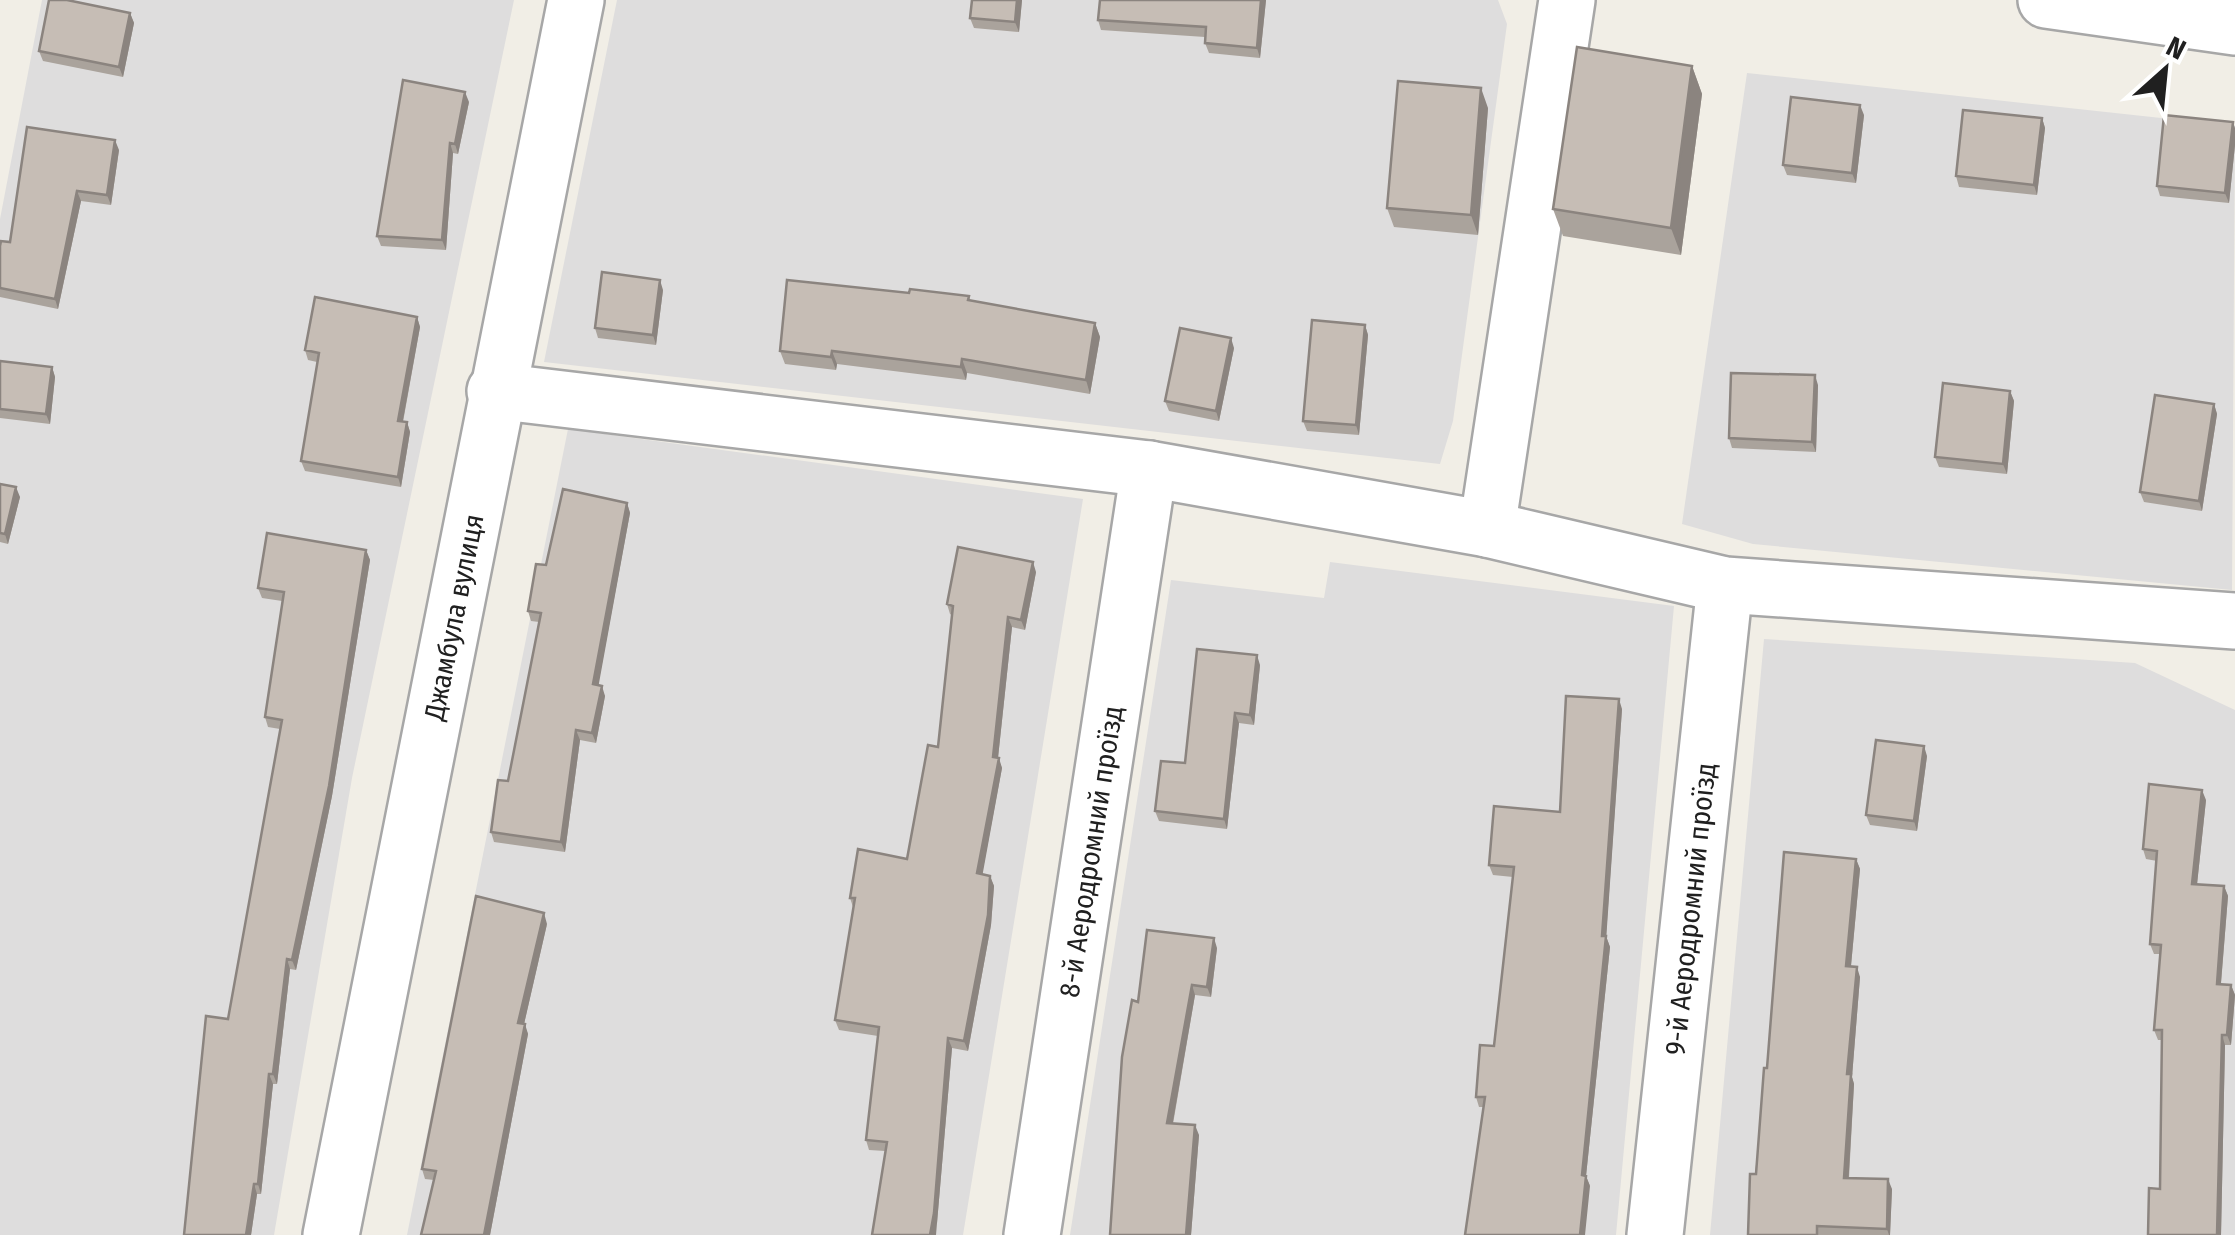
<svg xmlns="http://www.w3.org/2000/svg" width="2235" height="1235" viewBox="0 0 2235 1235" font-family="'Fira Sans Condensed',sans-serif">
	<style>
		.residential { fill: #dedddd }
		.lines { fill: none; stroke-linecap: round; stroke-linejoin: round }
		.minor-casing { stroke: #a7a7a7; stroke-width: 60 }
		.minor { stroke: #fff; stroke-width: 55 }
		.wall { fill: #aaa39c }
		.shaded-wall { fill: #8b847f }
		.building { fill: #c6bdb5; stroke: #8b847f; stroke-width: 2.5 }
		.labels { text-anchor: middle; stroke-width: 9; stroke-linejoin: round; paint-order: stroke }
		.street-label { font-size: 28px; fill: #202020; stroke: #fff }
	</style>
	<rect width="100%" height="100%" fill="#f1eee6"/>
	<path class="residential" d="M42,0h472l-162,778 -78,457h-274v-1016z
		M617,0h881l9,24 -54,397 -13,43 -896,-102z
		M1747,73l488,53 -3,464 -479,-46 -71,-20z
		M568,429l515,70 -120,736h-556z
		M1330,562l344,44 -58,629h-546l101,-655 153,18z
		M1764,639l371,24 100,47v525h-525z"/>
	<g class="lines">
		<defs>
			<g id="minor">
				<path d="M2046,0l189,27"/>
				<path d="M495,391l654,78 338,60 238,56 510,36"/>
				<path d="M1487,529l80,-529"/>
				<path id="s1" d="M331,1235l245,-1235"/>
				<path id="s2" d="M1032,1235l117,-766"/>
				<path id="s3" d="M1655,1235l70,-650"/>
			</g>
		</defs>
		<use href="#minor" class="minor-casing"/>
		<use href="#minor" class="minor"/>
	</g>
	<path class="wall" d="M972,0h50l-3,32 -45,-4 -4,-10z
		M1266,0l-6,58 -51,-5 -4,-10v-6l-104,-7 -3,-10z
		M130,13l4,10 -11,54 -80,-16 -4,-10z
		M1692,66l10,28 -21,161 -118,-19 -10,-27z
		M469,102l-11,52 -5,-1 -7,97 -65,-4 -4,-10z
		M1488,108l-10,127 -84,-8 -7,-19z
		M1864,115l-8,68 -69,-8 -4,-10z
		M2042,118l3,10 -8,67 -78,-8 -3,-11z
		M2235,128v17l-6,58 -69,-7 -3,-10z
		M119,150l-8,55 -30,-4 -23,108 -58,-12v-51l10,-4z
		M663,290l-7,55 -58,-7 -3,-10z
		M909,293l60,3 1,4 125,23 5,14 -10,57 -123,-21 -1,7 -129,-16 -1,6 -51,-6 -5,-13z
		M417,317l3,10 -17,95h4l3,10 -9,55 -96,-16 -4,-10 16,-99 -9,-2 -3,-10z
		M1365,325l3,10 -9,100 -52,-4 -4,-10z
		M1234,348l-15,73 -50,-10 -4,-10z
		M0,361l52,6 3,10 -5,47 -50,-6z
		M1818,385l-2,67 -84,-4 -3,-10z
		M2010,391l4,10 -7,73 -68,-7 -4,-10z
		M2214,404l3,10 -15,97 -58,-9 -4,-10z
		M0,484l20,13 -12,47 -8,-2z
		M627,503l3,10 -32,172 7,11 -9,47 -16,-3 -15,112 -71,-10 -3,-10 17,-51 31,-159 -8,-1 -3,-10 18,-46z
		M366,550l4,10 -38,236 -36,174 -6,-1 -13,115h-4l-12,110h-4l-6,41 -23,-216 52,-290 -12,-2 -3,-10 17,-116 -20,-3 -4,-10z
		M1036,572l-11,58 -13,-3 -14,131 4,10 -20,106 8,2 4,10 -3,39 -23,126 -16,-3 -15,175 -52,-72 -16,-1 -3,-10 12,-104 -39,-6 -4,-10 18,-113 -3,-9 57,-39 31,-112 14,-132 -2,-1 -3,-10z
		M1260,665l-6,60 -15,-2 -12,106 -68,-8 -4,-10 30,-48z
		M1622,709l-16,227 4,11 -24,229 4,10 -106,-79h-5l-3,-10 18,-51 19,-169 -20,-2 -4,-10 71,-53z
		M1927,756l-10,75 -47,-6 -4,-10z
		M2206,800l-9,84 27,2 4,10 -7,88 10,1 4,10 -4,50h-6l-4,190h-73l12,-46 2,-149h-4l-4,-10 6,-76h-6l-4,-10 7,-83 -11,-2 -3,-10z
		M1856,859l4,10 -9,97 9,11 -8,100 2,7 -5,94 43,11 -2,46h-142l19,-167z
		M547,924l-23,100 4,10 -38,201h-69l13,-55 -9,-1 -3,-10z
		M1217,948l-6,49 -16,-2 -22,129 26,11 -8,100h-81l28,-233z"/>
	<path class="shaded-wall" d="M1017,0h5l-3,32 -4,-10z
		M1261,0h5l-6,58 -3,-10z
		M130,13l4,10 -11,54 -4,-10z
		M1692,66l10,28 -21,161 -10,-27z
		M1481,88l7,20 -10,127 -7,-20z
		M465,92l4,10 -11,52 -3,-10z
		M1860,105l4,10 -8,68 -4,-10z
		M2042,118l3,10 -8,67 -3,-10z
		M2233,122l2,6v17l-6,58 -4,-10z
		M115,140l4,10 -8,55 -4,-10z
		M450,143l3,10 -7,97 -4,-10z
		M77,191l4,10 -23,108 -3,-10z
		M660,280l3,10 -7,55 -3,-10z
		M417,317l3,10 -19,104 -3,-10z
		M1095,323l5,14 -10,57 -4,-14z
		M1365,325l3,10 -9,100 -3,-10z
		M1231,338l3,10 -15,73 -3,-10z
		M832,351l5,13 -1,6 -5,-13z
		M962,359l5,14 -1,7 -5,-13z
		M52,367l3,10 -5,47 -4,-10z
		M1815,375l3,10 -2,67 -4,-10z
		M2010,391l4,10 -7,73 -4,-10z
		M2214,404l3,10 -15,97 -3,-10z
		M407,422l3,10 -9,55 -3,-10z
		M16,487l4,10 -12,47 -3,-10z
		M627,503l3,10 -33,181 -4,-10z
		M366,550l4,10 -38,236 -36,174 -4,-10z
		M1033,562l3,10 -11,58 -4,-10z
		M1008,617l4,10 -15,140 -4,-10z
		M1257,655l3,10 -6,60 -4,-10z
		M602,686l3,10 -9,47 -4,-10z
		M1619,699l3,10 -16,232v-5l4,11 -24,229 4,10 -5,49h-5l2,-60 20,-239z
		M1235,713l4,10 -12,106 -3,-10z
		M576,730l4,10 -15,112 -4,-10z
		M1924,746l3,10 -10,75 -3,-10z
		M999,758l3,10 -21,115 -4,-10z
		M2202,790l4,10 -10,94 -4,-10z
		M1856,859l4,10 -10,107 -4,-10z
		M990,876l4,10 -3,39 -23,126 -4,-10z
		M2224,886l4,10 -8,98 -3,-10z
		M544,913l3,11 -25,109 -4,-10z
		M1214,938l3,10 -6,49 -4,-10z
		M287,959l3,10 -13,115 -4,-10z
		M1857,967l3,10 -8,100 2,7 -6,104 -4,-10 3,-104z
		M1192,985l3,10 -24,138 -4,-10z
		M2231,985l4,10 -4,50 -4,-10z
		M525,1024l3,10 -38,201h-6z
		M2222,1035l3,10 -4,190h-4z
		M948,1038l4,10 -15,175 -1,12h-6z
		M269,1074l4,10 -12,110 -3,-10z
		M1195,1125l4,10 -8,100h-5z
		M1888,1179l4,10 -2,46h-1l-2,-6z
		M254,1184l3,10 -6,41h-5z"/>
	<path class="building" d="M49,0h18l63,13 -11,54 -80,-16z
		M972,0h45l-2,22 -45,-4z
		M1100,0h161l-4,48 -52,-5 1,-16 -108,-7z
		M1577,47l115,19 -21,162 -118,-19z
		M403,80l62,12 -10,52 -5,-1 -8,97 -65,-4z
		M1398,81l83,7 -10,127 -84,-7z
		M1791,97l69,8 -8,68 -69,-8z
		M1963,110l79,8 -8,67 -78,-9z
		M2164,115l69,7 -8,71 -68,-7z
		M27,127l88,13 -8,55 -30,-4 -22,108 -55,-11v-42l1,-5 9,1z
		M602,272l58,8 -7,55 -58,-7z
		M787,280l122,13 1,-4 59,7 -1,4 127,23 -9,57 -124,-21 -1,8 -129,-16 -1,6 -51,-6z
		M315,297l102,20 -19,104 9,1 -9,55 -97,-16 18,-108 -14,-3z
		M1312,320l53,5 -9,100 -53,-4z
		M1180,328l51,10 -15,73 -51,-10z
		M0,361l52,6 -6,47 -46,-5z
		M1731,373l84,2 -3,67 -83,-4z
		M1943,383l67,8 -7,73 -68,-7z
		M2155,395l59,9 -15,97 -59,-9z
		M0,484l16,3 -11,47 -5,-1z
		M563,489l64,14 -34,181 9,2 -10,47 -16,-3 -15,112 -70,-10 7,-52 10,1 33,-168 -13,-2 8,-47 10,1z
		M267,533l99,17 -37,236 -37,174 -5,-1 -14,115h-4l-11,110h-4l-8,51h-62l22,-219 22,3 54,-299 -17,-3 19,-125 -26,-4z
		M958,547l75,15 -12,58 -13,-3 -15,140 6,1 -22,115 13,3 -2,39 -24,126 -16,-3 -14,175 -4,22h-58l15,-93 -21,-2 13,-113 -44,-7 20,-122h-5l8,-49 49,10 21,-114 10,2 15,-141 -6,-2z
		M1197,649l60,6 -7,60 -15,-2 -11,106 -69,-8 6,-50 24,2z
		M1566,696l53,3 -17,237h4l-24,239 4,1 -6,59h-115l20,-138h-9l4,-52 14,1 20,-179 -25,-2 5,-59 66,6z
		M1876,740l48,6 -10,75 -48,-6z
		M2149,784l53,6 -10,94 32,2 -7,98 14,1 -4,50h-5l-5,200h-69l1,-47 11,1 2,-159h-8l7,-85 -11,-1 7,-93 -14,-2z
		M1784,852l72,7 -10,107 11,1 -10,107h4l-7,104 44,1 -1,50 -70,-3v9h-69l2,-61h6l8,-106h3z
		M476,896l68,17 -26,110 7,1 -41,211h-63l15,-64 -14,-2z
		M1147,930l67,8 -7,49 -15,-2 -25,138 28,2 -9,110h-76l12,-178 10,-57 6,2z"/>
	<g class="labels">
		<g class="street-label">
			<text dy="10" stroke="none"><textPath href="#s1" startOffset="630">Джамбула вулиця</textPath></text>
			<text dy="10" stroke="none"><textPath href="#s2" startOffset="388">8-й Аеродромний проїзд</textPath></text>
			<text dy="10" stroke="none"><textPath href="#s3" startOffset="328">9-й Аеродромний проїзд</textPath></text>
		</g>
	</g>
	<g transform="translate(2165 70) rotate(27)" stroke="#ffffff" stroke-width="8" paint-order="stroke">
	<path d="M0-8L18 38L0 25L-18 38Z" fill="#202020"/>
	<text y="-15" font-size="28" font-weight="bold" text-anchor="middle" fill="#202020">N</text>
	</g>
</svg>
